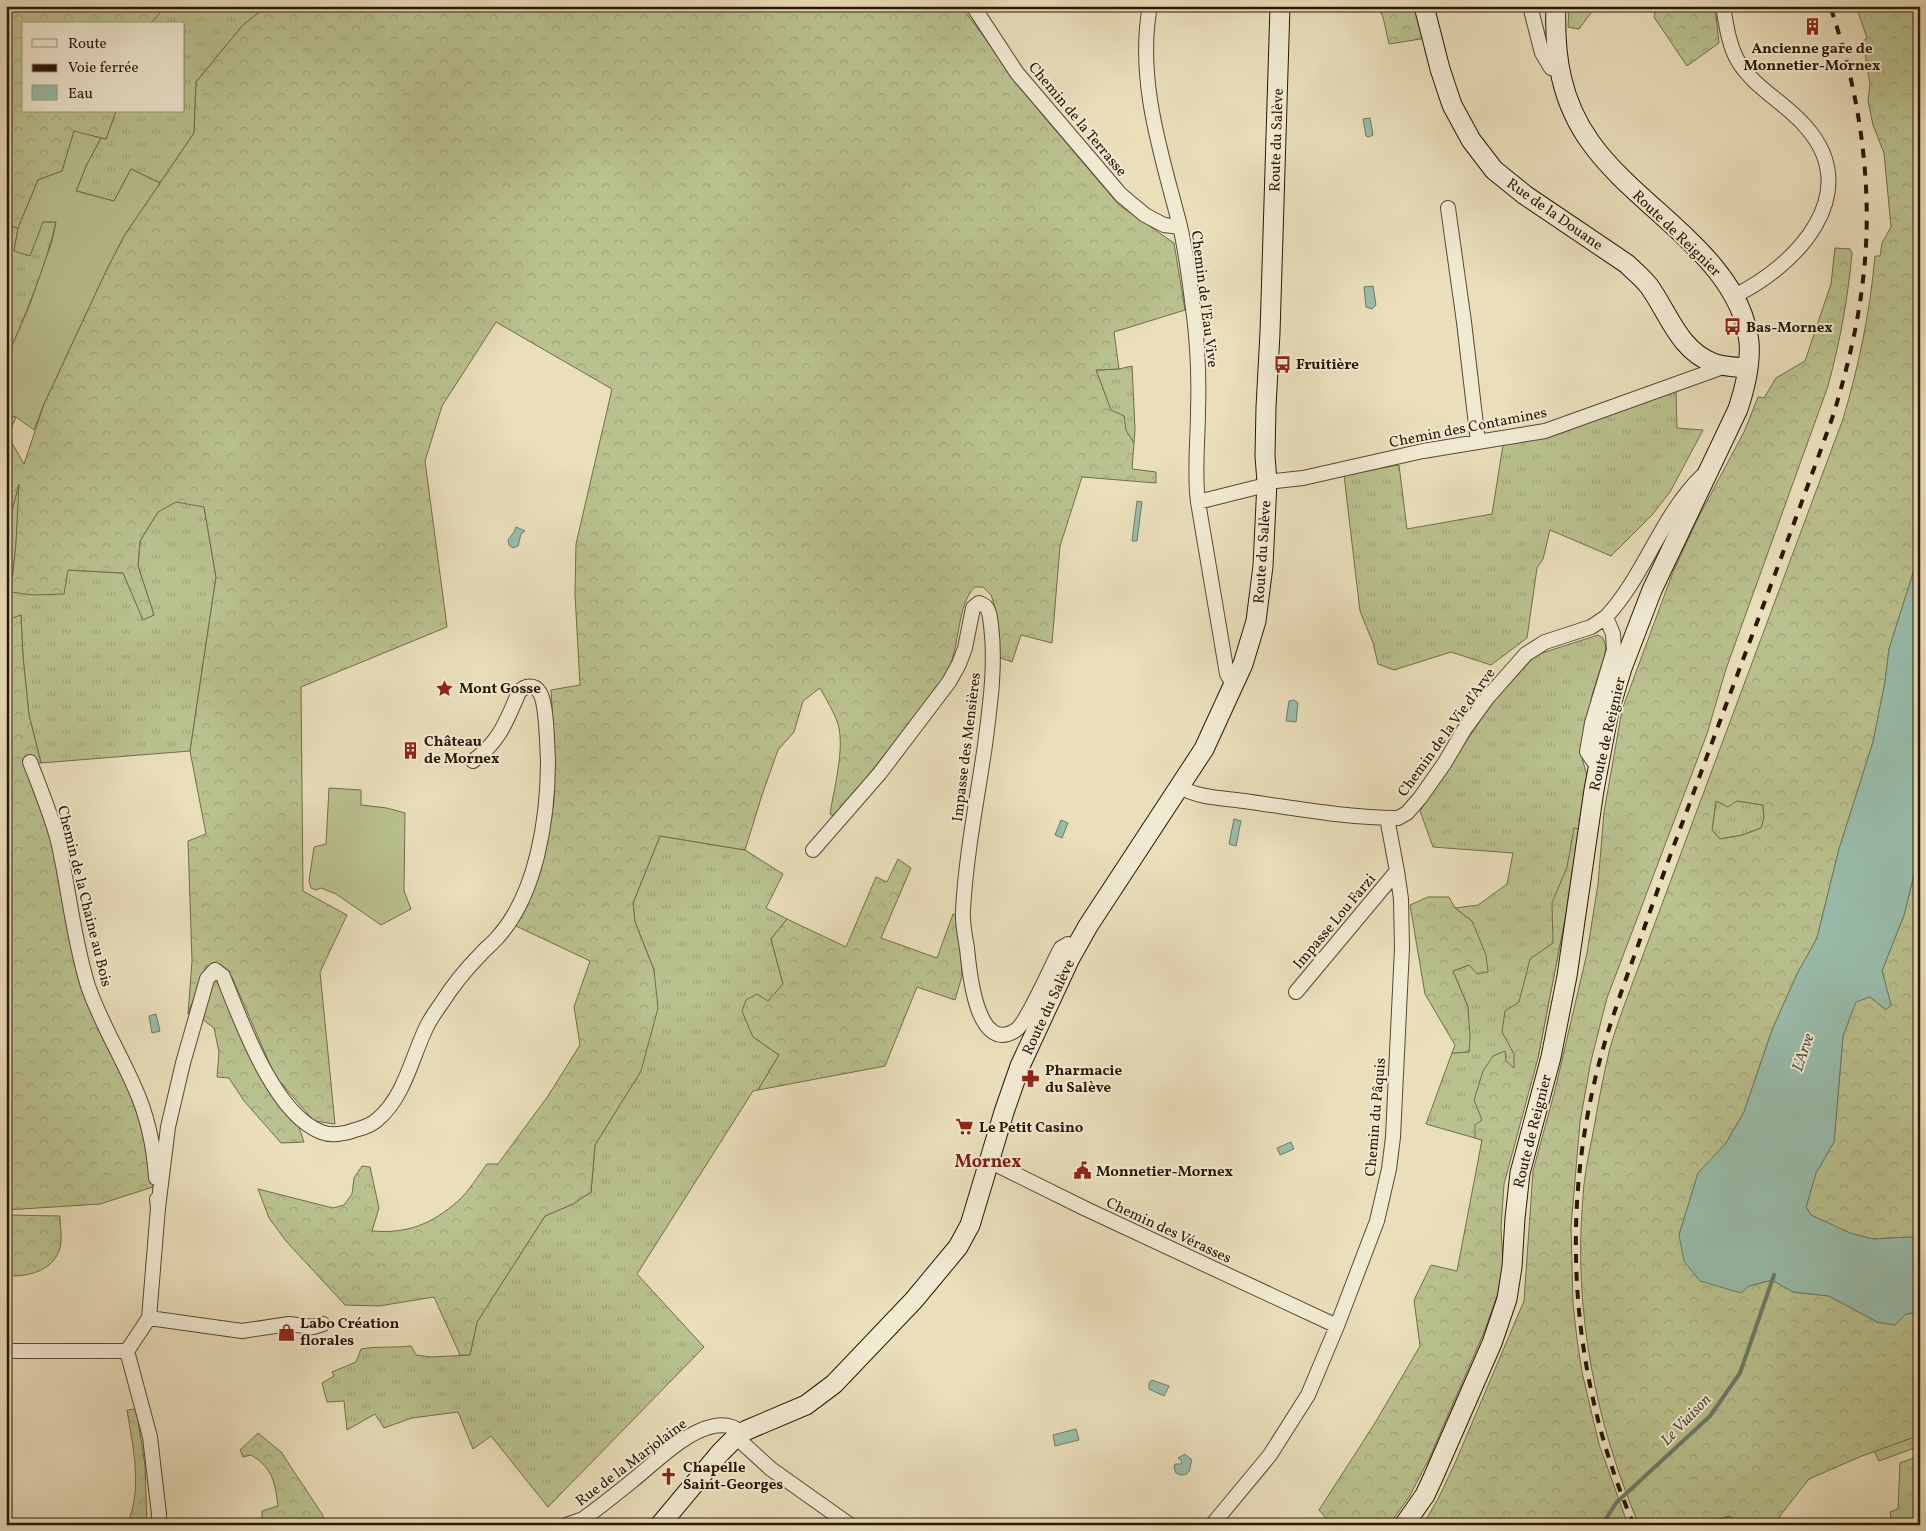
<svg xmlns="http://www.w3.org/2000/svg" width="1926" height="1531" viewBox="0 0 1926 1531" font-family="Vollkorn,serif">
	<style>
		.grass { fill: url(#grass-tufts); stroke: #716c49 }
		.forest { fill: url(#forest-crowns); stroke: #716c49; fill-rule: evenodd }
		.garden { fill: #b9c18e; stroke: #716c49 }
		.water { fill: #99bdab; stroke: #6c7a68 }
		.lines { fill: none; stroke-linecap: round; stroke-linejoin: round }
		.stream { stroke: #6c7a68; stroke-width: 4 }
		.street-casing { stroke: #594832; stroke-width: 16 }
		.secondary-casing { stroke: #291604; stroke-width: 21 }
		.street { stroke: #f1ead3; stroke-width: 14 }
		.secondary { stroke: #f1ead3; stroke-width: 19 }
		.rail { stroke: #291604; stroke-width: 4; stroke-dasharray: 9 9; stroke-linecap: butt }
		.labels { text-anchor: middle; stroke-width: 4; stroke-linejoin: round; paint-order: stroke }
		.poi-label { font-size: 15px; font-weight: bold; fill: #291604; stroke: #f1ead3; text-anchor: start }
		.street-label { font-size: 15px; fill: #291604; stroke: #f1ead3 }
		.water-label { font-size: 16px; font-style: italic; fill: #50503e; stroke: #f1ead3 }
		.quarter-label { font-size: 18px; font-weight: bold; fill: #7a1f14; stroke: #f1ead3 }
	</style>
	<defs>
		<pattern id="grass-tufts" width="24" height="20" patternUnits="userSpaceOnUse" patternTransform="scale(1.25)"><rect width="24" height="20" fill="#b9c18e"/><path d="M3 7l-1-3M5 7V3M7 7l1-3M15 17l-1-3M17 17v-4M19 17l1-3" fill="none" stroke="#9fa579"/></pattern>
		<pattern id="forest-crowns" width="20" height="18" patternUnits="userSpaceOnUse" patternTransform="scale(1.25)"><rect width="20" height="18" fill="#b9c18e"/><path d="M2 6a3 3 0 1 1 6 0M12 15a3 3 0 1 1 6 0" fill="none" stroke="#9fa579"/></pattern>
	</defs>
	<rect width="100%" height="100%" fill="#eadebb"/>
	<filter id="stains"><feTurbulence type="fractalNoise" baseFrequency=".004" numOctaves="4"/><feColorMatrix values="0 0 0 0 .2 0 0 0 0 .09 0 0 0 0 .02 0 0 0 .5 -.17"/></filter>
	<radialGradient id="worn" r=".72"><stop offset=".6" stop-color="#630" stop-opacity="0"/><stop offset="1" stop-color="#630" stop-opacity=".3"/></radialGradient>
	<path class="grass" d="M166,6h101l-24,19 -47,57 -2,51 -34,50 -29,-14 -17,32 -38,-10 11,-27 14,-26 5,1 10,-28h68v-87h-34z
		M43,222h13c-11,48 -31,93 -50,138v-135l12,3 -4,23z
		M1132,366l3,63 -1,14 -9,-13 -1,-14 -13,-5 -15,-41 23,-1z
		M1676,390l1,38 26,2 -33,62 -18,23 -41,41 -61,-26 -7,29 -6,9 -10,70 -36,27 -40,-13 -57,18 -16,-6 -5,-21 -13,-32 -16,-136 55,-10 8,64 85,-15 11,-69 47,-8z
		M166,471l38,36 12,70 -26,174 -149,12 -12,-48 -6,-58 -2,-42 -11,5 1,-28 -5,-4v-44l6,-34 8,-29 -4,62 -5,49 56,-22 56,3 20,46 11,-4 -16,-49 2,-25 18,-29z
		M1598,635l5,3 3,9 -2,10 -12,38 -11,59 6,22 -21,138 -28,144 -59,101 3,-19 -56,-16 26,-71 17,-1 -1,-45 -15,-36 16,-6 3,-44 -17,-13 23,-3 29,-21 6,-31 -80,-6 -13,-36 71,-107 45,-49z
		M1716,801h21l26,4 1,14 -3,9 -18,7 -23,4 -8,-9z
		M660,836l85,14 38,24 -17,34 21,11 -16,20 12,45 -15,18 -15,35 26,18 -21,35 -5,1 -116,183 67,73 -156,160 -57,-71 -18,13 -15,-37 -46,6 -28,10 -9,-14 -28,16 -3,-29 -17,1 -5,-19 12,-7 -2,-4 24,-10 5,-13c17,-3 33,-1 50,-3l5,9 15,2 39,-2 7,-33 68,-106 28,-12 18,-12 4,-47 46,-74 13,-101 -19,-48 -2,-19z
		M1920,1435v11l-41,15 -5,-10z
		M1920,1456v69h-28l-2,-13 8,-3 2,-46z
		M1730,1516l9,9h-31l2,-4z"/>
	<path class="forest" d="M6,6h160l-16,18h-126v87h92l-10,28 -32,-7 -12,39 -24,9 -20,48 -12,-3z
		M267,6h694l79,106 79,93 55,38 11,67 -71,22 5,37 -23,1 15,40 13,6 2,14 8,13 -2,26 24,3v11l-74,-6 -22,69 -8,97 -31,-8 -9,27 -14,-5 -3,-50 -4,-12 -8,-8h-8c-15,13 -16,49 -22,69 -3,13 -11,24 -18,35l-100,126 -5,-3c4,-26 15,-65 8,-90 -4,-12 -12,-25 -18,-36l-17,13 -9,31 -16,18 -16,45 -17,55 -85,-14 -27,67 2,19 19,48 4,38 -17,63 -46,74 -4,47 -18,12 -28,12 -68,106 -7,33h-10l-26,-58 -55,9 -34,-1 -59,-64 -17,-23 -11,-29 75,19 11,-3 8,-11 2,-16 8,-12 8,1 9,41 -7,23c35,3 60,-7 86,-30 11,-10 20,-25 29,-37h11l50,-68 32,-51 -6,-38 16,-46 -76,-36 23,-47 10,-37 7,-40v-63l-3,-48 29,-5 -5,-91 1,-50 36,-155 -116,-67 -54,84 -17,55 22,166 -146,60 2,204 44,24 -27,57 15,152 -21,-3 -39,-45 -43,-99 -14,-13 -12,2 -18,48 4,-53 -4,-120 18,-7 -16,-83 26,-174 -12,-70 -28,-5 -18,10 -18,29 -2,25 16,49 -11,5 -20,-47 -55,-3 -4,24 -31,1 -22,-3 -1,27 11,-4 2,42 6,58 12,48h-4l10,59 34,157 14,42 38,73 10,35 10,58 -53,17 -94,6v-622l5,4 5,-49 3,-59 -7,26 -6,34v-130l10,3 -8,19 16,28 20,-60 62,-133 18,-35 70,-103 2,-51 47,-57z
		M1377,6h42l8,32 -38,6 -6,-27z
		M1569,6h22v7l-12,16 -11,-2z
		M1657,6h58l4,37 -32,23 -33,-49z
		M1856,6h64v545l-31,98 -4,33 -12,60 -34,107 -22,89 -20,36 -25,56 -28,82 -18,31 -28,31 -19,61 70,51 23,-6 21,12 36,4 48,26 18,3 11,-11 14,-2v123l-58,21 -53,23 -29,37 -2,9h-39l-9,-9 -20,5 -2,4h-69c-44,-103 -66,-217 -56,-328 1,-22 6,-43 10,-64 5,-28 10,-57 17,-85 5,-17 11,-34 17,-50l216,-579c16,-54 27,-107 32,-163h5l2,-13 9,-16 -7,-74 -11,-28 -5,-24 2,-17 -7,-43 4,-3zM1716,801l12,6 9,-6 26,4 1,14 -3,9 -18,7 -23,4 -8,-9z
		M1835,248l15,1 2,4c-4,45 -12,89 -24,133l-102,283 -19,65 -100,264 -16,63 -11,61 -9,105 2,77 4,35 5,33 17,72 29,81h-205l16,-28 16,-34 69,-162 9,-130 22,-81 32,-137 11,-69 6,-72 18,-102 51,-138 25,-54 46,-86 14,-35 6,1 12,-20 29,-17 26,-77z
		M1574,828l5,1 -13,85 -28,144 -34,126 -3,44 2,35 -5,30 -13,37 -56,129 -20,38 -20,28h-57l-13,-15 56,-87 45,-77 -6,-46 17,-35 26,6 25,-131 -7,-2v-13l7,-5 -8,-20 9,-29 10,-15 12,-5 1,10 8,7v-14l-12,-22 3,-21 14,-9 11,-43 23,-16 -1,-40 15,-36z
		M1920,850v389l-11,-2 -36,2 -24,-6 -38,-18 -5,-8 10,-34 18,-31 9,-106 13,-35 14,-4 16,13 5,-5 -9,-34 22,-56z
		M898,859l13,9 -30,70 56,20 16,-44 6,2 3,60 -7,24 -38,-13 -32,79 -127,24 21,-35 -26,-18 -11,-26 4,-11 11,-6 11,7 15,-17 -12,-45 16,-20 59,28 30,-70 11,5z
		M1428,897h21l6,11 17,13 14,34 2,17 -11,2 -8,-9 -16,6 15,36 2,30 -1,15 -17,1 3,-8 -30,-51 -15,-89z
		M217,980l80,142 7,20 -23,1 -37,-42 -15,-23 -12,-1 2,-25 -5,-24 -12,-9 9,-34z
		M6,1215l54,1c0,10 3,26 -1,35 -8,21 -33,26 -53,25z
		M136,1409l9,56 2,60h-20c16,-37 6,-77 0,-115z
		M258,1433l23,19 41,62 4,11h-64v-14l16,-5c-3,-23 -5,-38 -27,-51l-8,2 -3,-7z"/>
	<path class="garden" d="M74,131l27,7 -14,26 -11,27 38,10 17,-32 29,14 -36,53 -18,35 -62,133 -10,26 -18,-13 -10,-3v-54l24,-56 22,-63 4,-19h-13l-13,34 -16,-5 4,-23 20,-48 24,-9z
		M329,788l32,2v15l26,3 18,5 -1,78 7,18 -30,16 -45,-31 -15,-6 -5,2 -5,-2 -2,-7 5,-34 12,-3z"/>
	<path class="water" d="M1370,118l3,17 -4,2 -3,-1 -3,-17z
		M1373,286l3,19 -4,4 -6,-2 -2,-20z
		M1137,501l5,1 -5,39h-5z
		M516,527l9,4 -4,3 -3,12 -5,2 -4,-3 -1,-5 6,-8z
		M1920,551v299l-16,65 -22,56 9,34 -5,5 -16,-13 -14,5 -13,34 -9,106 -18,31 -10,34 5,8 39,18 23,6 36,-2 11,2v73l-14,2 -11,11 -18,-3 -48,-26 -36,-4 -21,-12 -23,6 -8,7 -41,-12 -16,-20 -5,-26 19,-62 28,-30 18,-31 28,-82 25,-56 20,-36 22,-89 34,-107 12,-60 4,-33z
		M1294,700l4,3 -2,19 -10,-1 3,-20z
		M1234,819l7,2 -5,25 -7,-2z
		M1061,820l7,3 -6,15 -7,-3z
		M156,1014l4,17 -8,2 -3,-17z
		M1291,1142l3,7 -14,6 -3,-7z
		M1152,1380l17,6 -5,10 -15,-7v-6z
		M1076,1429l3,11 -24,6 -2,-11z
		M1185,1454l7,6c-3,7 0,15 -11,15l-5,-2 -2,-6 1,-3h6l1,-3 -4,-3z"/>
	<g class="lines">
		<path class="stream" d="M1602,1525l14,-22 94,-87 30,-43 34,-98"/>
		<defs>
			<path id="street" d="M973,6l44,67 104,122 24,20 19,10 16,2
				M1150,6c-14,74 12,150 30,220 7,30 10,60 14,90 4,32 5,63 4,95 0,30 -4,61 0,91l29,172 7,12
				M1530,6l12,47 9,15 7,1
				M1723,6c3,18 6,40 15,55 16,27 48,42 68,66 59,67 -10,139 -72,169
				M1448,208l16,114 14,120
				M1267,482l36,-4 120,-27 122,-20 181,-65
				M1198,502l68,-17
				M1606,617c39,-42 55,-101 96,-141
				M30,762c10,26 21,52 28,79 11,48 15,97 30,145 12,35 31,66 46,100 13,28 20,61 22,92
				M1180,787c18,11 44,11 64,14 51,7 103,17 154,17l9,-5 13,-15 24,-34 20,-34 24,-33 38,-43 19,-12 46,-15 15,-10 7,17 1,16 -22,73 -5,29 10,14
				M813,850l67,-77 69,-91 10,-18 6,-16 8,-40 6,-5c2,1 6,2 7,4 4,4 4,12 5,18 5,40 -1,81 -6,120 -8,55 -19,110 -22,165 -1,13 2,26 4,38 2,20 9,108 49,82 11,-7 36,-66 45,-82l7,-4 8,3
				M1296,992l101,-121
				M989,1161l97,48 251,117
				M158,1208l10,-81 15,-64 24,-84 8,-9 8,6c18,45 51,138 98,156 10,4 24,2 34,-2 8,-2 17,-5 23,-11 27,-23 34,-63 49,-93 4,-8 9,-15 14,-22 12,-19 25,-35 40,-50 5,-6 11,-10 16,-16 40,-44 51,-120 51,-178 -1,-14 -1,-55 -8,-67 -5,-9 -15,-8 -21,-1 -13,30 -19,49 -46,69
				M149,1318l93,13 47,-7 24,3 10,-3
				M6,1351h121
				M127,1351l22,-33 9,-110 -1,-9
				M127,1351l23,86 9,77 -1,11
				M736,1437l35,32 79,56
				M566,1525l17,-6c17,-12 33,-25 49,-38 23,-18 52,-49 82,-55 11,-2 20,0 28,7
				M1212,1525l58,-70 38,-60 29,-69 40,-105 12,-52 4,-32 9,-189 -1,-49 -4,-28 -10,-53"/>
			<path id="secondary" d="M1424,6l16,63 12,36 19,35 23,30 31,25 102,69c7,7 16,14 22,22 20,28 30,64 64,77 11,4 24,4 35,5
				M660,1525l60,-72 16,-16 11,-7 59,-25 28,-21 80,-84 44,-53 12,-22 34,-113 16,-46 50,-108 18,-32 116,-177 39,-85 13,-43 7,-55 4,-84 -2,-26 1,-49 4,-74 10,-327
				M1404,1525l21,-30 7,-15 60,-137 15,-44 5,-32 3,-49 5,-45 31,-116 16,-81 27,-186 15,-79 13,-43 30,-78 86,-181c7,-21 13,-44 11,-67 -9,-84 -111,-133 -158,-199 -30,-41 -37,-87 -35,-137"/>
		</defs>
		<use href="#street" class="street-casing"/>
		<use href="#secondary" class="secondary-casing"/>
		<use href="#street" class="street"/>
		<use href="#secondary" class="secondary"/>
		<path class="rail" d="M1634,1525c-60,-138 -74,-294 -40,-441 10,-45 26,-89 42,-133 17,-48 34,-96 52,-143 48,-132 99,-263 146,-395 13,-44 24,-88 29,-133 11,-92 -3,-187 -33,-274"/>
	</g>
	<defs>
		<symbol id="building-bare" viewBox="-9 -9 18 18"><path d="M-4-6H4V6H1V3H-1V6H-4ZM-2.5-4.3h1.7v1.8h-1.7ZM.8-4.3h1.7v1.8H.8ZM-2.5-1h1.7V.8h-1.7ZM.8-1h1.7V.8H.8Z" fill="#8f2418" stroke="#f1ead3" stroke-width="2.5" paint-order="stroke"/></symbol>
		<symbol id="bus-bare" viewBox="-9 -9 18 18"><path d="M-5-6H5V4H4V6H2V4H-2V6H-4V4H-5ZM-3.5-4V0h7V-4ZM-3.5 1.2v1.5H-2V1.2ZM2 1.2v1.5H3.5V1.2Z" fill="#8f2418" stroke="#f1ead3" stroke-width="2.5" paint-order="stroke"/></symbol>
		<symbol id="sight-bare" viewBox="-9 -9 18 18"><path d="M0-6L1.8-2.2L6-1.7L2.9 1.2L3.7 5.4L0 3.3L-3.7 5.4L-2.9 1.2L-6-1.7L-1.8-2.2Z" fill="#8f2418" stroke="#f1ead3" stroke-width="2.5" paint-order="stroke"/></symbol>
		<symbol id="pharmacy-bare" viewBox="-9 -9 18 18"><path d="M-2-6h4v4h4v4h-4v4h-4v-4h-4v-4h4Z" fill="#8f2418" stroke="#f1ead3" stroke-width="2.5" paint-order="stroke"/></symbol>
		<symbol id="supermarket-bare" viewBox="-9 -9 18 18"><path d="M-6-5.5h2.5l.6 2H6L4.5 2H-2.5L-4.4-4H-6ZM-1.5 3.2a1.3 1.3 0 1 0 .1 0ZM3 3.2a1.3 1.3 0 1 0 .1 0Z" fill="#8f2418" stroke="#f1ead3" stroke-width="2.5" paint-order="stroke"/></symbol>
		<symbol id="civic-bare" viewBox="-9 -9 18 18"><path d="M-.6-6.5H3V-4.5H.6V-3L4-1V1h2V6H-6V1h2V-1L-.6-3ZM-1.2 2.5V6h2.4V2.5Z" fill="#8f2418" stroke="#f1ead3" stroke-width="2.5" paint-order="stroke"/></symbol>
		<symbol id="shop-bare" viewBox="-9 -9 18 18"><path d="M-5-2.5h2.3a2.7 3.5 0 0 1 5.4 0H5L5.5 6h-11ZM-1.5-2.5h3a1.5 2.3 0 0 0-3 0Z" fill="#8f2418" stroke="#f1ead3" stroke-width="2.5" paint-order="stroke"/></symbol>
		<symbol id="church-bare" viewBox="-9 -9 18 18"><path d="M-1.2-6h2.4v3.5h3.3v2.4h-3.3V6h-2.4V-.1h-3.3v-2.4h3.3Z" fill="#8f2418" stroke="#f1ead3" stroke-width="2.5" paint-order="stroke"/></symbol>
	</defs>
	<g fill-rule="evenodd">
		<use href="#building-bare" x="1800" y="14" width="25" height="25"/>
		<use href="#bus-bare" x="1720" y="314" width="25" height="25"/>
		<use href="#bus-bare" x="1270" y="352" width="25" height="25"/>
		<use href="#sight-bare" x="432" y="676" width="25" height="25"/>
		<use href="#building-bare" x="398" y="738" width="25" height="25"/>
		<use href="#pharmacy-bare" x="1018" y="1066" width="25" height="25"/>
		<use href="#supermarket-bare" x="952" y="1114" width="25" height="25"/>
		<use href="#civic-bare" x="1070" y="1158" width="25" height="25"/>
		<use href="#shop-bare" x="274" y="1320" width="25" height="25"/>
		<use href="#church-bare" x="656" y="1464" width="25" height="25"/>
	</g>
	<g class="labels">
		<g class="poi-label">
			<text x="1812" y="53" text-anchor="middle">Ancienne gare de<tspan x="1812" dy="17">Monnetier-Mornex</tspan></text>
			<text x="1746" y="332">Bas-Mornex</text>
			<text x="1296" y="369">Fruitière</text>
			<text x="459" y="693">Mont Gosse</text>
			<text x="424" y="746">Château<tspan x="424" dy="17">de Mornex</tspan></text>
			<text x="1045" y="1075">Pharmacie<tspan x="1045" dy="17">du Salève</tspan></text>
			<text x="979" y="1132">Le Petit Casino</text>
			<text x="1096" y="1176">Monnetier-Mornex</text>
			<text x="300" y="1328">Labo Création<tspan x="300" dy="17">florales</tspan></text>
			<text x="683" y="1472">Chapelle<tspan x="683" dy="17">Saint-Georges</tspan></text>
		</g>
		<g class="street-label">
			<text transform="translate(1078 119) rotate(50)" y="5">Chemin de la Terrasse</text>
			<text transform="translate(1276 140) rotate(-88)" y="5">Route du Salève</text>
			<text transform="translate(1555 214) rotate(35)" y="5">Rue de la Douane</text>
			<text transform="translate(1677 233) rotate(44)" y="5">Route de Reignier</text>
			<text transform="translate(1205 299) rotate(83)" y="5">Chemin de l'Eau Vive</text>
			<text transform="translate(1468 427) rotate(-11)" y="5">Chemin des Contamines</text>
			<text transform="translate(1262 552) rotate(-86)" y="5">Route du Salève</text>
			<text transform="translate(1446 732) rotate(-54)" y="5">Chemin de la Vie d'Arve</text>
			<text transform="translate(1607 734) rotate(-77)" y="5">Route de Reignier</text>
			<text transform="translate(966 747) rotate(-83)" y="5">Impasse des Mensières</text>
			<text transform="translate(85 896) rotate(76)" y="5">Chemin de la Chaine au Bois</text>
			<text transform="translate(1334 921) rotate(-50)" y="5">Impasse Lou Farzi</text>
			<text transform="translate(1048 1007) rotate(-65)" y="5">Route du Salève</text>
			<text transform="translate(1375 1117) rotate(-85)" y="5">Chemin du Pâquis</text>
			<text transform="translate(1532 1131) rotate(-76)" y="5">Route de Reignier</text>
			<text transform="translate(1169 1230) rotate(25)" y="5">Chemin des Vérasses</text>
			<text transform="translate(631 1462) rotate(-37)" y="5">Rue de la Marjolaine</text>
		</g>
		<g class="water-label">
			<text transform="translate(1802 1052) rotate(-71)" y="6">L'Arve</text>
			<text transform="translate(1685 1419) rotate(-46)" y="6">Le Viaison</text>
		</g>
		<g class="quarter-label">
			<text x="988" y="1167">Mornex</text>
		</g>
	</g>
	<rect width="1926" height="1531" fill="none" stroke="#eadebb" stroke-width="25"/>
	<rect x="8" y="8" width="1911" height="1516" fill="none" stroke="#291604" stroke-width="2.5"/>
	<rect x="12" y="12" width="1901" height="1506" fill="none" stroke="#291604"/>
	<rect x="22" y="22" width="162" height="90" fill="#f1ead3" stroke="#a19580"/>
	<rect x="32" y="39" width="25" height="8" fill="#f1ead3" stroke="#a19580"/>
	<text x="68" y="48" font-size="15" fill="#291604">Route</text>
	<rect x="32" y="64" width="25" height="8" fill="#291604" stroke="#a19580"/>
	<text x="68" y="72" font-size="15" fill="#291604">Voie ferrée</text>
	<rect x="32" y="85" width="25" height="15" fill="#99bdab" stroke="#a19580"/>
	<text x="68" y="98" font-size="15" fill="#291604">Eau</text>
	<rect width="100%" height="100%" filter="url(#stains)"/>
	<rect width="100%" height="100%" fill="url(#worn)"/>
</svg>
